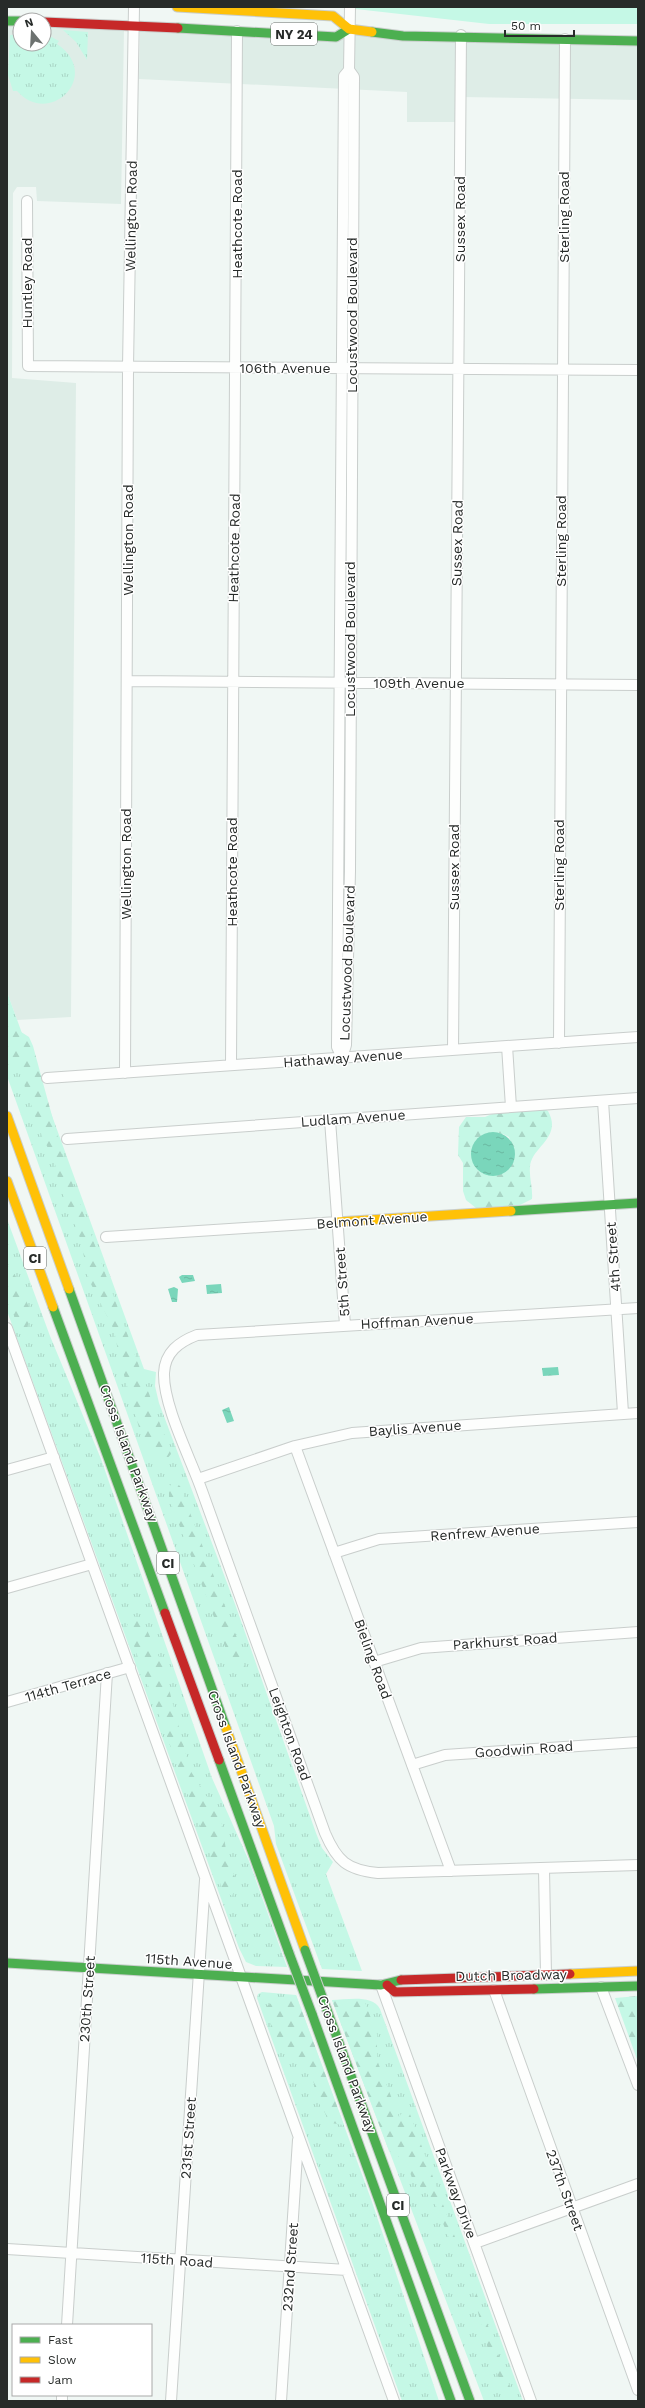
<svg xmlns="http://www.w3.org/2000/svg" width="645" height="2408" viewBox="0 0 645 2408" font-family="'Work Sans',sans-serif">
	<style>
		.built { fill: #deede7 }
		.grass { fill: url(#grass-tufts) }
		.forest { fill: url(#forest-firs); fill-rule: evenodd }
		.garden { fill: #c5f8e6 }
		.water { fill: url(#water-ripples) }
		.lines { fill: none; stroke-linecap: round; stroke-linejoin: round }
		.street-casing { stroke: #c9cecc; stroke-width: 12 }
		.fast-casing { stroke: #c9cecc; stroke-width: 11 }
		.slow-casing { stroke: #c9cecc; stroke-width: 11 }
		.jam-casing { stroke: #c9cecc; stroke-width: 11 }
		.street { stroke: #fdfefd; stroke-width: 10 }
		.fast { stroke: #4caf50; stroke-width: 9 }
		.slow { stroke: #ffc107; stroke-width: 9 }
		.jam { stroke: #c62828; stroke-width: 9 }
		.fast-bridge-casing { stroke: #c9cecc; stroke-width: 11; stroke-linecap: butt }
		.fast-bridge { stroke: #4caf50; stroke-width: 9 }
		.labels { text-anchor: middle; stroke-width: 3; stroke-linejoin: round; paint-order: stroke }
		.shield { fill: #fff; stroke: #686b69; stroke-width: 1 }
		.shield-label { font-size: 13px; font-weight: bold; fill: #272b29 }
		.street-label { font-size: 14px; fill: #272b29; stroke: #fff }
	</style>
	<defs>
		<pattern id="grass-tufts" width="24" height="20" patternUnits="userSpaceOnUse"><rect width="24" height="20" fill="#c5f8e6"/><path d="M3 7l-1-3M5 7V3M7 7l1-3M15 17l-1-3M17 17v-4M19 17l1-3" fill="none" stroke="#a9d5c5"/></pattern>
		<pattern id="forest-firs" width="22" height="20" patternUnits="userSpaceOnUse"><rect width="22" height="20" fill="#c5f8e6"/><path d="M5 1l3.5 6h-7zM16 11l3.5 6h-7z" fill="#a9d5c5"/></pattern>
		<pattern id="water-ripples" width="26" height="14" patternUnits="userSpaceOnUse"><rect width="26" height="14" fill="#7ad6bb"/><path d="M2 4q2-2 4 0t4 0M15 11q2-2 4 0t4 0" fill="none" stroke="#6ab8a1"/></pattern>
	</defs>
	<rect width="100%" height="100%" fill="#f0f7f4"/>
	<path class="built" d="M7,26h13v18h24v-17l80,3 -3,174 -84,-3 -1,-14h-19l-4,6 -1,185 64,5 -5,634 -54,3 -10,-28z
		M140,30l498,11v59l-176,-3v25h-55v-30l-268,-13z"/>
	<path class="grass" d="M63,30l25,2 -1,28 -11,-18z
		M13,31h7v13h24v-11l15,8 -2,3c46,31 -7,84 -40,47h-4l-5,-16 2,-40h3z
		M7,992l137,377 12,3 -1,14 4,17 76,201 81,229 6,15 11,14 -7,12 36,97 -40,-2 -46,-125 -2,-18 -267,-750z
		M7,1219l43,117 51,123 111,319 37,83 38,106 -31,-1 -10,-4 -7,-14 -232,-637z
		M262,1992l34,3 75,204 68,202h-37l-145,-403 1,-4z
		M332,2000c15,0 40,-6 48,9l143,392h-39z"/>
	<path class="forest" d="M7,1023l22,14 4,9 31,114 107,294 -5,6 -9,-2 -13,-13 -24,-84 -6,-31 -25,-50 -9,-42 -21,-54 -5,-25 -11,-20 -24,-69 -12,-16z
		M542,1108l6,3c15,27 -17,36 -18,56 -1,10 3,22 2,32l-12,6 -44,3 -10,-8 -3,-9v-28l-5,-8 1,-28 7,-10h19l14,-6zM486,1133l17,1 6,3 6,18z
		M7,1264l8,11 16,37 -4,17 -6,5 -14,-37z
		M173,1482l7,4 60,160 5,22 -6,4 -7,-7 -63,-167v-11z
		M132,1614l15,16 16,36 27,104 31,49 6,37 10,27 -5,13 -9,-5c-31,-89 -65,-176 -96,-265z
		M296,1995l48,130 -13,-2 -12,-20 -6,-23 -9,-18 -15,-2 -18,-34 -4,-20 9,-6z
		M638,1996v66l-23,-64z
		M332,2000h32l13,34v26l22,57 8,-11 56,153 -12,-16 -17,-42 -22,-23 -6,-17 -17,-10z
		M468,2270l47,131h-6c-20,-42 -31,-86 -41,-131z"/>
	<path class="garden" d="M338,7h300v17h-149z"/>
	<path class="water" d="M471 1154a22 22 0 1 1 44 0a22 22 0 1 1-44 0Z
		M182,1275h11l2,6 -13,2 -3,-6z
		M221,1284l1,9 -15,1 -1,-9z
		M174,1287l4,2 -1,13h-5l-4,-13z
		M558,1367l1,8 -16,1 -1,-8z
		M229,1407l5,14 -7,2 -5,-13z"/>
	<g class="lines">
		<defs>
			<path id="street" d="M27,201l1,165 610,4
				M128,681l510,4
				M559,1043l6,-1004
				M507,1046l4,61
				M453,1050l8,-1015
				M342,1058l4,-13 4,-174 4,-794 -5,-7 1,-63
				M342,1058l-5,-11 7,-971 5,-6
				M231,1065l6,-1034
				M125,1073l3,-706 6,-360
				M47,1078l591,-41
				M603,1101l20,312
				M330,1120l15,205
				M67,1139l571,-41
				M106,1237l231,-15
				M638,1308l-441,27c-18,7 -32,17 -33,38 -1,33 27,86 38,118 41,114 82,228 123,342 12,28 22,37 53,40l260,-8
				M7,1328l387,1073
				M295,1446l156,425
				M7,1470l47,-13
				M198,1479l97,-33 57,-13 286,-20
				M334,1553l45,-14 259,-17
				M7,1588l85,-24
				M374,1662l47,-14 217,-16
				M7,1702l123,-35
				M412,1765l33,-10 193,-13
				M544,1869l2,106
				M381,1985l150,416
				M601,1987l37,98
				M494,1990l144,400
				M475,2243l163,-59
				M7,2249l340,21
				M67,2325l40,-652
				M62,2401v-6
				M171,2401l34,-521
				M281,2401l17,-261"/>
			<path id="fast" d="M7,21h13
				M178,28l158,9 13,-8
				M372,32l31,4 235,5
				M511,1211l127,-8
				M69,1289l157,439
				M53,1307l112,306
				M219,1760l70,193
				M7,1963l374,22 20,-5
				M534,1989l104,-3
				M327,2010l143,391
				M312,2014l139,387"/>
			<path id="slow" d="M177,7l156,9 16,13 23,3
				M7,1116l62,173
				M7,1181l46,126
				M337,1222l174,-11
				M226,1728l79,222
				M570,1974l68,-3"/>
			<path id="jam" d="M44,22l134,6
				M165,1613l54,147
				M401,1980l169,-6
				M387,1985l8,7 139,-3"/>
		</defs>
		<use href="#street" class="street-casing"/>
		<use href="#fast" class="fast-casing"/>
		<use href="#slow" class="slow-casing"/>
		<use href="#jam" class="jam-casing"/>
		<use href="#street" class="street"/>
		<use href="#fast" class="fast"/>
		<use href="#slow" class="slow"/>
		<use href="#jam" class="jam"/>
		<defs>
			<path id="fast-bridge" d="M305,1950l22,60
				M289,1953l23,61"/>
		</defs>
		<use href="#fast-bridge" class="fast-bridge-casing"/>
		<use href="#fast-bridge" class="fast-bridge"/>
	</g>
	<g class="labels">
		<g class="shield">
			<rect x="271" y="23" width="46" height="22" rx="3"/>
			<rect x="24" y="1247" width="22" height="22" rx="3"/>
			<rect x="157" y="1552" width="22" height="22" rx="3"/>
			<rect x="387" y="2194" width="22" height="22" rx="3"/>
		</g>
		<g class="shield-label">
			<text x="294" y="39">NY 24</text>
			<text x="35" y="1263">CI</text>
			<text x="168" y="1568">CI</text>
			<text x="398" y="2210">CI</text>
		</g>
		<g class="street-label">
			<text transform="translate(131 216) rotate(-89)" y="5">Wellington Road</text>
			<text transform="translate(564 217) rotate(-90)" y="5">Sterling Road</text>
			<text transform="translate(460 219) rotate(-90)" y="5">Sussex Road</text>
			<text transform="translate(237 224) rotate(-90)" y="5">Heathcote Road</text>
			<text transform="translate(27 283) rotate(-90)" y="5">Huntley Road</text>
			<text transform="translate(352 315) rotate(-90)" y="5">Locustwood Boulevard</text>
			<text x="285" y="373">106th Avenue</text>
			<text transform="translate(128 540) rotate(-90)" y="5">Wellington Road</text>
			<text transform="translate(561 541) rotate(-90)" y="5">Sterling Road</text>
			<text transform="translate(457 543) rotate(-89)" y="5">Sussex Road</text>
			<text transform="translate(234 548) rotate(-89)" y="5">Heathcote Road</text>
			<text transform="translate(350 639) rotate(-90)" y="5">Locustwood Boulevard</text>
			<text x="419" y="688">109th Avenue</text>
			<text transform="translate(126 864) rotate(-90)" y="5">Wellington Road</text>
			<text transform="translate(559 865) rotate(-90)" y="5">Sterling Road</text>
			<text transform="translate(454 867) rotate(-90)" y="5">Sussex Road</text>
			<text transform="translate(232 872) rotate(-90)" y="5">Heathcote Road</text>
			<text transform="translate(347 963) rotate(-88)" y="5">Locustwood Boulevard</text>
			<text transform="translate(343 1058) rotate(-4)" y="5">Hathaway Avenue</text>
			<text transform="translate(353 1118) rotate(-4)" y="5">Ludlam Avenue</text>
			<text transform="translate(372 1220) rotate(-4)" y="5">Belmont Avenue</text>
			<text transform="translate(613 1257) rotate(-94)" y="5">4th Street</text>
			<text transform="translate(342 1282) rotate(-94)" y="5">5th Street</text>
			<text transform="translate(417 1321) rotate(-3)" y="5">Hoffman Avenue</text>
			<text transform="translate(415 1428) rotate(-4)" y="5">Baylis Avenue</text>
			<text transform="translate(129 1453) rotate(70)" y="5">Cross Island Parkway</text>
			<text transform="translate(485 1532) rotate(-4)" y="5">Renfrew Avenue</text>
			<text transform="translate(505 1641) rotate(-4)" y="5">Parkhurst Road</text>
			<text transform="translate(373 1659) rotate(70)" y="5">Bieling Road</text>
			<text transform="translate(68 1685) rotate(-16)" y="5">114th Terrace</text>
			<text transform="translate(290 1734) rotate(70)" y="5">Leighton Road</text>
			<text transform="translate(524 1749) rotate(-4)" y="5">Goodwin Road</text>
			<text transform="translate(237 1759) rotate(70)" y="5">Cross Island Parkway</text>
			<text transform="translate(189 1961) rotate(4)" y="5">115th Avenue</text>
			<text transform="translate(511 1975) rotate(-1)" y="5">Dutch Broadway</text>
			<text transform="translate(87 1999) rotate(-86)" y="5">230th Street</text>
			<text transform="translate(347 2064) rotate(70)" y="5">Cross Island Parkway</text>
			<text transform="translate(188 2138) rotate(-86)" y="5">231st Street</text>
			<text transform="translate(565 2190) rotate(70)" y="5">237th Street</text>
			<text transform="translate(456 2193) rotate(70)" y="5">Parkway Drive</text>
			<text transform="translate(177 2260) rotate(4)" y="5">115th Road</text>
			<text transform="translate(290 2267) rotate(-86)" y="5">232nd Street</text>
		</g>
	</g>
	<rect width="645" height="2408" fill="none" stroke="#272b29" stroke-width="16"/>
	<rect x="12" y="2324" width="140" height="72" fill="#ffffff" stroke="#a9aaa9"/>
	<rect x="20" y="2337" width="20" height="6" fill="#4caf50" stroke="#a9aaa9"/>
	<text x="48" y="2344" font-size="12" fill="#272b29">Fast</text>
	<rect x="20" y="2357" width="20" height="6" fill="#ffc107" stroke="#a9aaa9"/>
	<text x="48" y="2364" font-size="12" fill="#272b29">Slow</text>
	<rect x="20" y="2377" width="20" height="6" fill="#c62828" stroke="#a9aaa9"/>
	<text x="48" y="2384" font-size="12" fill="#272b29">Jam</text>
	<g transform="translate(32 32) rotate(342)"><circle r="19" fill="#ffffff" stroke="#a9aaa9"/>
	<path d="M0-3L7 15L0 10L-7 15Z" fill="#6d7270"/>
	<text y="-6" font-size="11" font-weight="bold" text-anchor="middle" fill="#272b29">N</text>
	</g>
	<path d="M505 30v6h69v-6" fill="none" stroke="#272b29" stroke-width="2"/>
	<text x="511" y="30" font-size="12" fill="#272b29" stroke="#ffffff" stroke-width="3" paint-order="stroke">50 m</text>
</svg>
